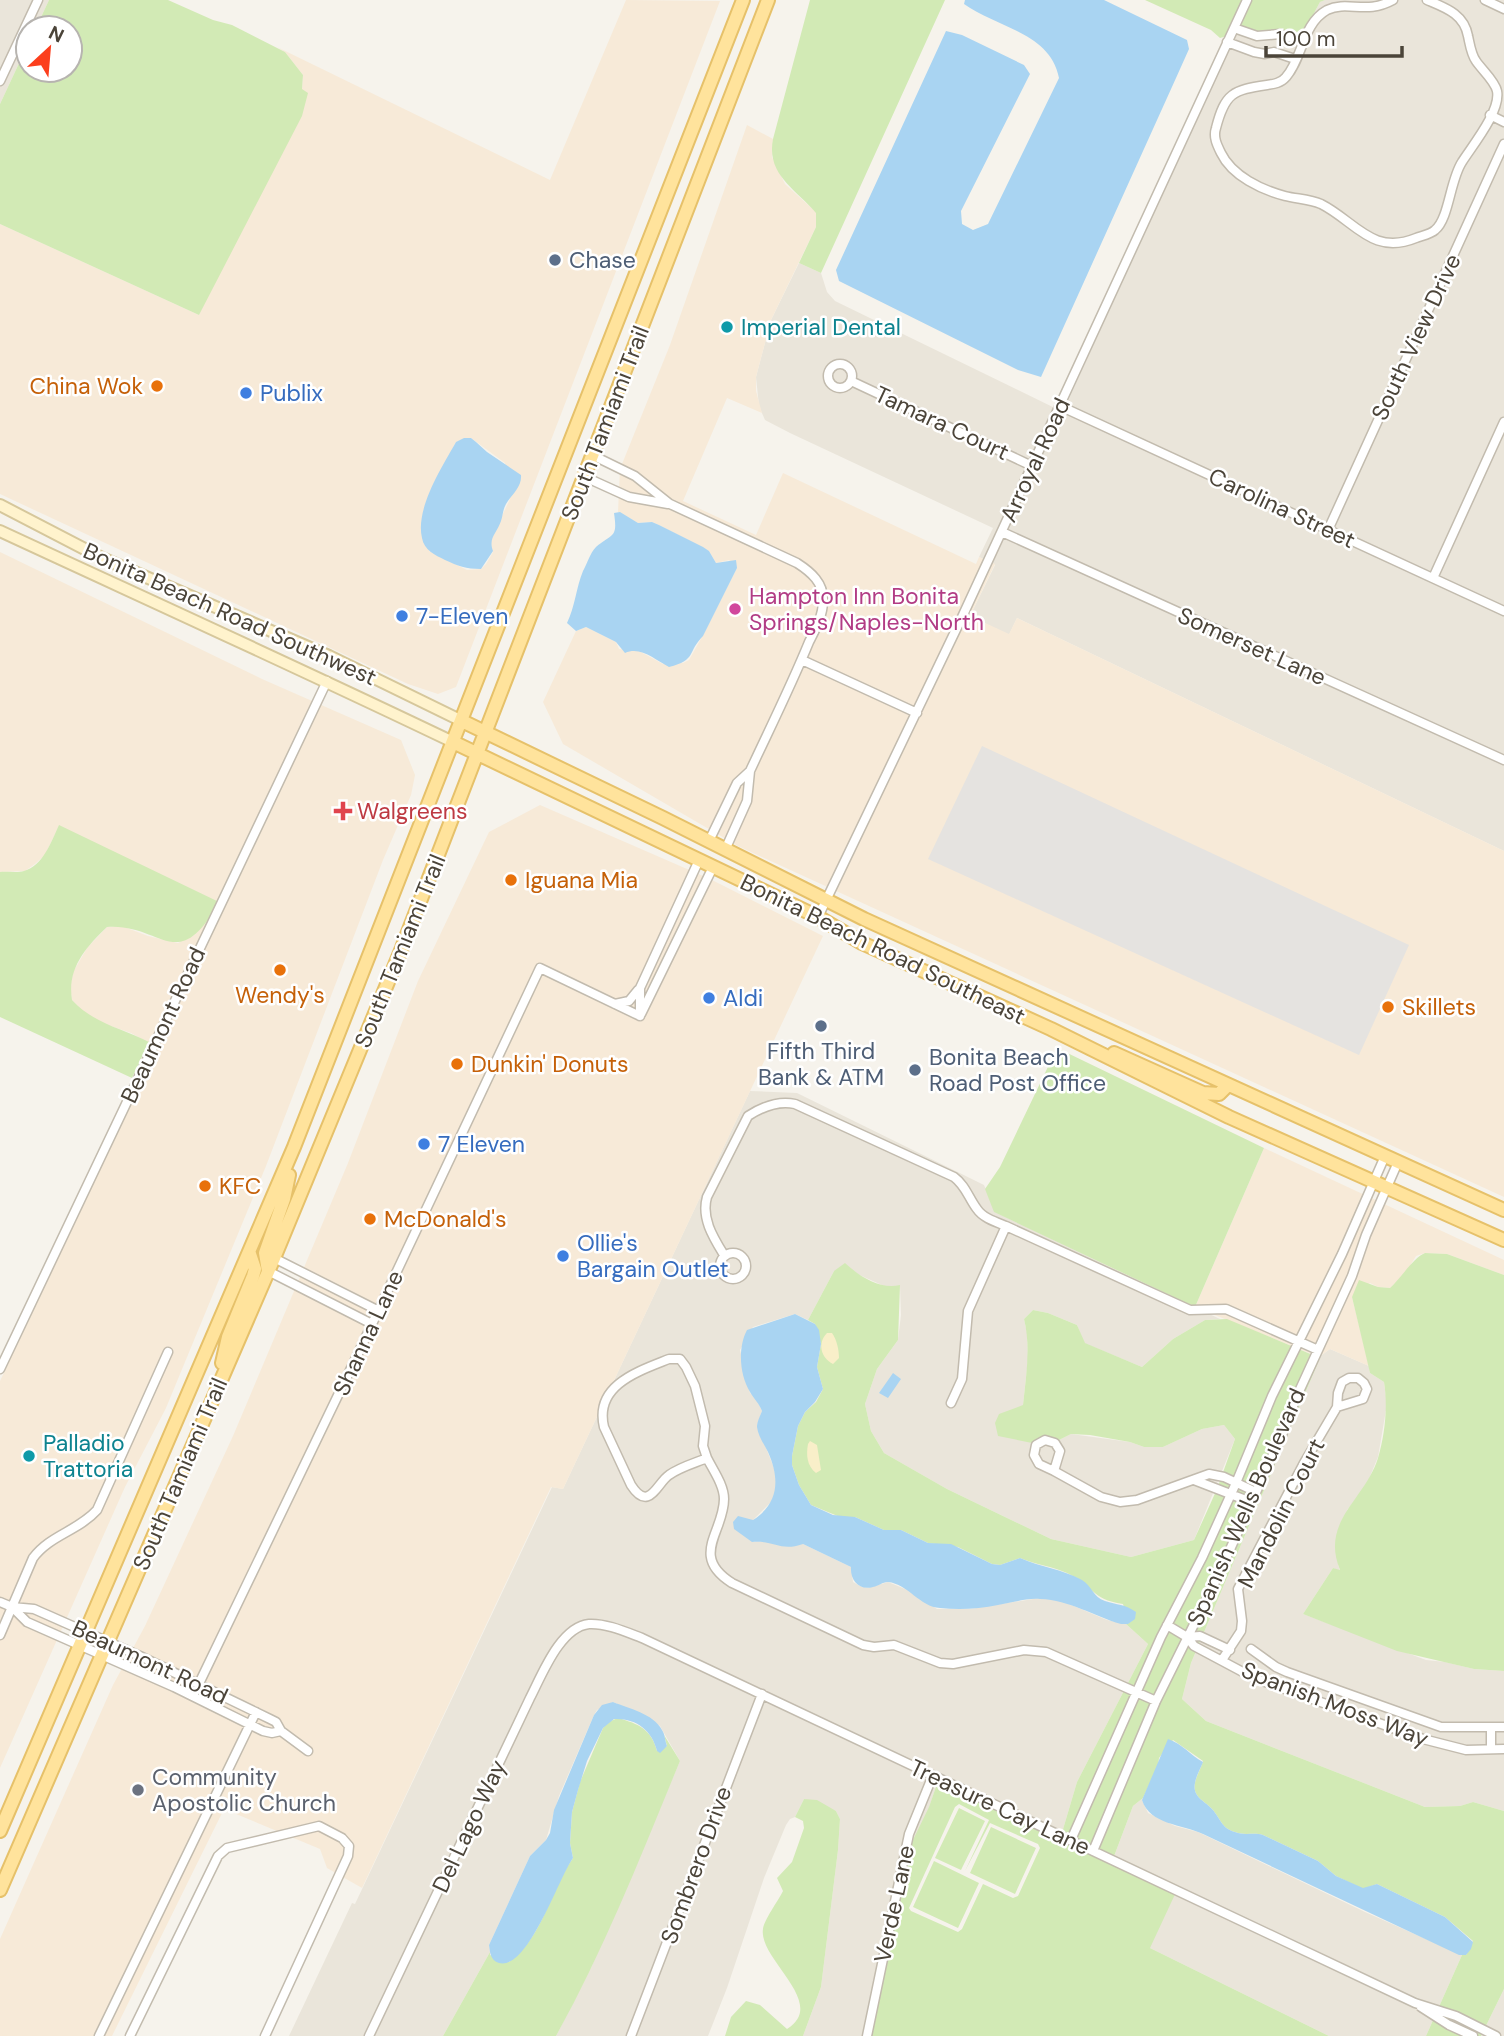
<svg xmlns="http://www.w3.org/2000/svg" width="1504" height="2036" viewBox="0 0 1504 2036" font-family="'DM Sans',sans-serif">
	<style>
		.residential { fill: #eae5da }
		.commercial { fill: #f7ead8; fill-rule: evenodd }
		.green { fill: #d2eab5; fill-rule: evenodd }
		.sand { fill: #f9efc9 }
		.parking { fill: #e5e3e0 }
		.water { fill: #a9d4f2 }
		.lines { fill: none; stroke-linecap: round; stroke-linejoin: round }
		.street-casing { stroke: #c2bbae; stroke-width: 11 }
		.secondary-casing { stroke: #d6c79b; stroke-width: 14 }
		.primary-casing { stroke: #e6c16a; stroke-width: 16 }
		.street { stroke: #fff; stroke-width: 8 }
		.secondary { stroke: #fff3cd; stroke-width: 10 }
		.primary { stroke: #ffe39c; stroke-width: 12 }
		.service-dot { fill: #5c6f8a; stroke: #fff; stroke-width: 2.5 }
		.culture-dot { fill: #0f9aa8; stroke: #fff; stroke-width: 2.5 }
		.food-dot { fill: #e8710a; stroke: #fff; stroke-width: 2.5 }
		.shop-dot { fill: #3f7fe0; stroke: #fff; stroke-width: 2.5 }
		.hotel-dot { fill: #d1479c; stroke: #fff; stroke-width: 2.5 }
		.health-dot { fill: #e0444e; stroke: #fff; stroke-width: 2.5 }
		.worship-dot { fill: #6b7280; stroke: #fff; stroke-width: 2.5 }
		.labels { text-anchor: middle; stroke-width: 5; stroke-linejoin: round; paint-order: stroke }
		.service-label { font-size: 23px; fill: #4e5e75; stroke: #fff; text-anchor: start }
		.culture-label { font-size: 23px; fill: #0d838f; stroke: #fff; text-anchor: start }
		.street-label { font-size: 23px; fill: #4b4439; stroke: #fff }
		.food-label { font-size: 23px; fill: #c56008; stroke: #fff; text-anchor: start }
		.shop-label { font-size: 23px; fill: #366cbe; stroke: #fff; text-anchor: start }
		.hotel-label { font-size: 23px; fill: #b23c85; stroke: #fff; text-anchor: start }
		.health-label { font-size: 23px; fill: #be3a42; stroke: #fff; text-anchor: start }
		.worship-label { font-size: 23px; fill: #5b616d; stroke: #fff; text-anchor: start }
	</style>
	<rect width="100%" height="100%" fill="#f6f3ec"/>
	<path class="residential" d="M0,0h49l-13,28h-8v16l-28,60z
		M1325,0h179v851l-487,-233 -8,17 -39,-19 25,-51 -16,-8 14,-29 -203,-95 -25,-13 -6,-14 -3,-29 15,-57 28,-57 22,10 6,19 8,9 228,111 171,-378 11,-3h24l10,-2 20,4 6,-3 15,-28z
		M750,1091l47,2 187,92 11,27 225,107 -15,1 -32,19 -31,28 -58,-24 -7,-18 -29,-12 -15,-3 -9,9 3,14 1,26 -5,46 30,38 18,-9 59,8 14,5h19l39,-18 22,-4 11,14 -41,101 -63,17 -80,-18 -104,-50 -63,-36 -13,-22 -6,-27 12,-35 21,-29 3,-25 -1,-29h-16l-29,-13 -21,-2 -26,49 -13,-6 -42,13 -13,23 10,43 6,5 6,13 -5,14 17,43 3,15 -2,15 -22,22 -1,22 15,-1 36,3 48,23 2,15 7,4 8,2 20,-6 22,9 27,18h33l69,-11 23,3 45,19 19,4 22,20 -71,138 -16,54 -123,-55 -38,113 -28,142h-69l18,-49 17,-137 2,-31 -4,-8 -32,-12 -9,18 -5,2 -4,6 -22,53 -37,110 -19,48h-152l35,-68 89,-207 -20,-35 -13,-9 -34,-15 -16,8 -3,5 -35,81 -13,44 -16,16 -41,89 1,7 -47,84h-154l63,-133 3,1 197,-417 11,2z
		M1330,1349l39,17 1,7 14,9 3,22 -9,53 -12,29 -19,24 -9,54 2,7 -7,-3 -30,46 123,46 19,2 29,7 30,2v140l-31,-9 -13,4 -35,1 -219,-86 -24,-22 9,-36 129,-305 -1,-1z
		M1143,1798l-1,2 6,13 27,13 23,6 167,80 97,43 -36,81h-97l-179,-88 -37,-89 20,-53z
		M1504,1989v47h-23z"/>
	<path class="commercial" d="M626,0l94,1 -264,686 -18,7 -30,-10 -408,-190v-270l199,91 103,-226 1,-14 -18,-23 -8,-5 273,133zM471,438l34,25 5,36 -18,38 -2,7 3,8 -7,12 -5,5 -14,1 -38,-19 3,-61 24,-48z
		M747,125l26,14 -1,18 13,27 32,29 -1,14 -45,93 -15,57v14l6,22 -35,-15 -44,103 73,34 27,-62 193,91 3,-7 16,7 -25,52 39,18 8,-16 487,233v346l-766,-351 -175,-102 -20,-42 33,-71 10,-4 30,15 3,7 20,2 24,13 20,-1 6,-3 14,-25 34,-67 -8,-8 -13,3 -7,-12 -50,-26 -7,-3 -14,1 -20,-11 2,-43 50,-124z
		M0,552l262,127 139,61 14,35 -4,20 -28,65 -117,306 -100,242 -41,79 -125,281v-387l128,-271 -8,-5 29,-62 -18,-10 -35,-12 -15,-11 -9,-10 -2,-13 3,-15 14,-24 20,-21 15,-1 26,10 30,7 19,-11 14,-16 -152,-90 -14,29 -10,9 -10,7 -25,1z
		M540,805l170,74 113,57 -260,553 -12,-2 -189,401 -35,-20 -7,-19 -96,-40 -112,227h-112v-97l113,-254 32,-59 88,-190 115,-273 70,-182 71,-149z
		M1264,1148l240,112v15l-57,-21 -22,-1 -9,3 -11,18 -15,14 -12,-1 -8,-4 -18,14 17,69 -39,-17 -11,8 -124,-50z"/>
	<path class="green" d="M49,0h119l45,20 19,5 53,27 18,23 -1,14 6,4 -6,23 -103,199 -199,-91v-120l28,-60v26h42v-42h-34z
		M810,0h135l-124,273 -22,-10 17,-36v-14c-20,-24 -50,-38 -43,-74z
		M1145,0h180l-5,2 -15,28 -7,3 -19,-4 -10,2h-24l-25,7 -9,-8z
		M59,825l160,77c-42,75 -57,21 -112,25 -22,21 -40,42 -35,73 22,24 50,28 77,42l-17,36 -132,-61v-145c7,-1 17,1 24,-1 19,-5 27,-29 35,-46z
		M1057,1048l207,100 -69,159 -201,-95 -9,-23 15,-22z
		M1425,1253l22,1 57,21v396l-30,-2 -77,-18 -94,-37 30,-46 7,2c-20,-49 25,-70 38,-112 7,-24 10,-52 6,-76l-14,-9 -18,-76 7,-17 19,7 12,1c11,-10 24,-31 35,-35z
		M845,1263c14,13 35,27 55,22l-2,55 -21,29 -12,35 6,27 13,22 63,36 104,50 80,18 63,-17 23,-51 18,-50 -11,-14 -22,4 -39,18h-19l-14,-5 -40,-7 -19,-1 -18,9 -16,1 -39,-8 -3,-13 4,-9 24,-9c3,-29 8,-58 1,-86l9,-9 15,3 29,12 8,18 57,24 31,-28 32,-19 22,-1 93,39 -129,305 -9,36 24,22 219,86 35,-1 13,-4 31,9v178l-23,47h-55l36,-81h4l7,-14 -28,-24 -68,-33 -14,5 -27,-13 -18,-15 -55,-26c-9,-3 -18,1 -28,-3 -14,-4 -14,-13 -23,-23 -7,-8 -20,-12 -17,-26 1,-7 6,-14 8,-22l-30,-21 -14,18 -1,8 -15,32 -10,8 -20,53 64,31 -27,58 179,88h-457l39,-192 18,-37 9,-26 123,55 16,-54 71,-138 -22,-20 3,-1 -6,-19c-33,-5 -28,-18 -56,-31 -15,-7 -31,-8 -47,-15l-20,7 -8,-1 -34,-17 -30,-4 -27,-13h-17l-29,-13h-15l-29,-12 -12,-20 -7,-20v-9l6,-30 7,-14 11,-10 7,-13 -6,-22 4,-23 -6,-20 -7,-4 26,-49zM959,1804l30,16 -24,51 25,-48 48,21 2,4 -22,48 -5,2 -30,-14 -21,45 -4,3 -47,-21 -2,-3 46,-101z
		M618,1718c21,6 33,11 39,33l10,-5 -3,-11 16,26c-38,92 -75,187 -124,275h-113l47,-84v3l19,7c35,-26 39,-69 64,-104l-3,-15 2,-31 8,-30 23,-54 5,-6z
		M804,1799l13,1 19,11 4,8 -2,31 -17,137 -18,49h-78l6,-19 15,-16 14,4 27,24c42,-26 -29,-70 -24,-100 1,-9 15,-28 20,-38l-6,-13 15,-16 12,-34 -1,-7 -8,-4z
		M959,1808l26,13 -24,49 -26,-12z
		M991,1827l45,21 -21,46 -45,-21z
		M934,1861l45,22 -21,45 -45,-21z"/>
	<path class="sand" d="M827,1333h5c5,7 7,17 7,25l-6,6c-12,-6 -16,-21 -6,-31z
		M810,1441l7,4 4,25 -5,3c-9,-7 -10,-18 -8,-29z"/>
	<path class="parking" d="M982,746l427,199 -50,110 -431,-196z"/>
	<path class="water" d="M965,0h139l83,40 2,9 -13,29 -135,299 -23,-7 -179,-89 -3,-11 110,-239 16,4 62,30 6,9 -69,137 1,13 11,6 15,-6 71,-146c-9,-46 -62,-50 -95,-74z
		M464,438h7l5,4 11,10 34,23c1,12 -9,19 -15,29 -3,5 -3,11 -5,17 -4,12 -13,17 -8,30l-12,18c-15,0 -23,-3 -36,-9 -10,-5 -21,-10 -23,-22 -7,-29 20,-71 34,-96z
		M620,512l18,11 14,-1 7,3 44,22 6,4 7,12 20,-3 1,8 -34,68c-16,16 -6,24 -34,31 -14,-7 -28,-21 -44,-14l-9,-11 -30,-15 -10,4 -9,-8c8,-16 9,-35 16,-52 4,-7 7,-18 13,-24 16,-14 22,-8 18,-34z
		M795,1314l20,10 4,6 2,14 -4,23 6,22 -8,13 -10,10 -7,14 -6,30v9l7,20 12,20 22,10 22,2 29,13h17l27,13 23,1 41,20 8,1 20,-7c20,9 42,11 62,22 10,6 11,17 23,21 12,4 20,3 31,11l-1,7 -7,5h-7c-28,-8 -51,-24 -81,-25 -14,-1 -28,4 -42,6 -19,4 -39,5 -58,3 -20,-1 -32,-24 -52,-26 -6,0 -9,4 -15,5 -14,4 -23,-7 -22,-20l-48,-23c-23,8 -28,-4 -51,-2l-18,-13 -1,-7 5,-6 15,4c26,-17 27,-41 15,-68 -4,-8 -10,-16 -11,-25 0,-5 3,-11 5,-16 -3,-8 -8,-12 -12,-19 -11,-18 -12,-45 -3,-62z
		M893,1373l8,6 -13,19 -9,-5z
		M613,1702c15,6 41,12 49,28 3,4 3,11 5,16l-7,7 -3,-2c-5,-21 -21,-33 -43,-32l-11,9 -16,33 -9,29 -6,22 -2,31 3,15c-15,21 -45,113 -74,105 -9,-3 -9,-11 -10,-18l41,-89 16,-16 4,-7 4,-23 40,-95 8,-10z
		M1168,1739c15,5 22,16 35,23 -2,6 -7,14 -8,21 -3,14 10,18 17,26 9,10 9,19 23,23 10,4 19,0 28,3l55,26 18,15 27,12 14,-4 68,33 28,25 -2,7 -5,6h-7l-256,-121c-21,-10 -53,-9 -61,-34z"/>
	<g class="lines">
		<defs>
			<path id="street" d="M1393,0c-27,15 -45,0 -66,10 -25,14 -24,48 -41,67 -5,6 -12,7 -19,8 -34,5 -42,8 -51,43 -3,9 1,17 5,25 11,23 41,37 64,43 12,3 25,3 36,8 34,17 51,52 95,34 5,-2 15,-4 19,-8 14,-11 15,-50 27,-68 10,-16 39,-51 35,-71 -2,-10 -15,-21 -21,-30 -5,-7 -6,-16 -8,-25 -4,-22 -22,-28 -41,-36
				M1485,0l19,9
				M1234,28l23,8 23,-2 23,8
				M1227,42l27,10 11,2 9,-2 21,7
				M0,81l38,-81
				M1490,115l14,7
				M828 376a12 12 0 1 1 24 0a12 12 0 1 1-24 0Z
				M851,381l181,85
				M1060,406l444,205
				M594,456l41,20 35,28 127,59c14,9 27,20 26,38 0,15 -8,29 -14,41 -18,44 -39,86 -59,129l-13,12 -28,58
				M585,477l44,20 39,7
				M1328,530l176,-386
				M1002,532l502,228
				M1433,578l71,-156
				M802,660l115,53
				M725,850l22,-49 3,-30
				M818,917l145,-302 284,-615
				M615,1004l14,-3 9,-11
				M641,1014l72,-147
				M640,1016v-28l59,-128
				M720 1266a13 13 0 1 1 26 0a13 13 0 1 1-26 0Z
				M724,1255c-11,-18 -23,-37 -17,-58l41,-81c14,-9 30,-16 47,-12l159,73c12,9 14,20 23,32 6,9 19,13 29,17l184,84 36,-1 92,41
				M274,1258l105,53
				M268,1271l104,53
				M669,1359h11l6,8 9,19 10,40 -2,20 4,12c-12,5 -27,9 -38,17 -12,8 -20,38 -38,10l-27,-58c-10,-42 35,-56 65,-68z
				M0,1369l327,-688
				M951,1403l11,-24 6,-68 38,-85
				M1045,1440l10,3 5,8 -6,20 -15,-7 -5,-9 2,-10z
				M707,1458c6,12 17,27 17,41 0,33 -35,57 8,84l131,62 11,2 20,-2 46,18 13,1 71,-14 22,2 110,49
				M1054,1471l47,26 19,5 17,-2 72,-26 15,3 32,15
				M1194,1480l57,22
				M0,1602l12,5 15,15 147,65 89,44 9,2 9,-2
				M12,1607l22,2 106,47 130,63 6,3 5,9 27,20
				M1167,1625l20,12 7,9 60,32 169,61 43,11 38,-1
				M0,1635l33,-77c17,-23 45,-27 64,-48l71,-158
				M1187,1637l13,-1 30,14
				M1251,1649l25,18 11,5 154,55h63
				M1222,1660l19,-29 1,-10 -4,-32 66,-126 33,-56 1,-14 4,-11 7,-4h9l6,5 3,6 -4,10 -26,8
				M193,1696l162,-336 185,-392 100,48
				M1491,1749v-22
				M1071,1840l90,-203 41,-79 34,-75 36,-87 70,-142 43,-98
				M1093,1851l63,-150 61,-123 65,-143 14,-37 56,-122 14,-41 32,-73
				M1421,2007l28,18 24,11
				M99,2036l157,-324
				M130,2036l88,-180 9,-8 92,-22 23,12 7,8 -1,10 -83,180
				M369,2036l161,-338c12,-23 30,-71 59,-74 17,-1 37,8 53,14l773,365 41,13 40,20
				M631,2036l131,-342
				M867,2036l42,-202 24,-59"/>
			<path id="secondary" d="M0,505l102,53 227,98 133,65
				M0,531c151,70 303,139 453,211"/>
			<path id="primary" d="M462,721l201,97 201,101 640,291
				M453,742l365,175 44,26 189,86 178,88 275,123
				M1114,1053l89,40 16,1 9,-9
				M268,1271l-3,-18 19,-54 5,-24
				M222,1363l6,-26 25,-61 2,-7 -5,-15
				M0,1831l294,-684 449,-1147
				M0,1890l274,-632 128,-310 366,-948"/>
		</defs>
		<use href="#street" class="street-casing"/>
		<use href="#secondary" class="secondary-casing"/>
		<use href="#primary" class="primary-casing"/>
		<use href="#street" class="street"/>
		<use href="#secondary" class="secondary"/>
		<use href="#primary" class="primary"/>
	</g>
	<g class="service-dot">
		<circle cx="555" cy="260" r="7"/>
		<circle cx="821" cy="1026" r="7"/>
		<circle cx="915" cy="1070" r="7"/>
	</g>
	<g class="culture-dot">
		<circle cx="727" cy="327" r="7"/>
		<circle cx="29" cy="1456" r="7"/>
	</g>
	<g class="food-dot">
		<circle cx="157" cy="386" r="7"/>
		<circle cx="511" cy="880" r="7"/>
		<circle cx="280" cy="970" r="7"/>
		<circle cx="1388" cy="1007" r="7"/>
		<circle cx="457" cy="1064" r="7"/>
		<circle cx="205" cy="1186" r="7"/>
		<circle cx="370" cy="1219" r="7"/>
	</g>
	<g class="shop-dot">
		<circle cx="246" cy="393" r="7"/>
		<circle cx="402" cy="616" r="7"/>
		<circle cx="709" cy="998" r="7"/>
		<circle cx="424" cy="1144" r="7"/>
		<circle cx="563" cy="1256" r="7"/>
	</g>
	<circle class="hotel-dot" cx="735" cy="609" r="7"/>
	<path class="health-dot" d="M339.5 800.5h7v7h7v7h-7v7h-7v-7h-7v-7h7z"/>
	<circle class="worship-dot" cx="138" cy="1790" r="7"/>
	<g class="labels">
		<g class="service-label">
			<text x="569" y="268">Chase</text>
			<text x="821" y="1059" text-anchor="middle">Fifth Third<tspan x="821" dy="26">Bank &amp; ATM</tspan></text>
			<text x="929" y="1065">Bonita Beach<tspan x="929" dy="26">Road Post Office</tspan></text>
		</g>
		<g class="culture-label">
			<text x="741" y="335">Imperial Dental</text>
			<text x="43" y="1451">Palladio<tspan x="43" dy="26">Trattoria</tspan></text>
		</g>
		<g class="street-label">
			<text transform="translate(1416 337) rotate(-65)" y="8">South View Drive</text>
			<text transform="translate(605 423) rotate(-69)" y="8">South Tamiami Trail</text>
			<text transform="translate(942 423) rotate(25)" y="8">Tamara Court</text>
			<text transform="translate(1035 460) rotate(-65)" y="8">Arroyal Road</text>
			<text transform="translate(1282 508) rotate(25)" y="8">Carolina Street</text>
			<text transform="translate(230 614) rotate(24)" y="8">Bonita Beach Road Southwest</text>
			<text transform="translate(1252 646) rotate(24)" y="8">Somerset Lane</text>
			<text transform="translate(883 949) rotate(26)" y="8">Bonita Beach Road Southeast</text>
			<text transform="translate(400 951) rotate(-68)" y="8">South Tamiami Trail</text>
			<text transform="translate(163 1025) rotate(-65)" y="8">Beaumont Road</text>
			<text transform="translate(368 1333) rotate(-65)" y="8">Shanna Lane</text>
			<text transform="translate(180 1474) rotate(-67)" y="8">South Tamiami Trail</text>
			<text transform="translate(1246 1507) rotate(-66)" y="8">Spanish Wells Boulevard</text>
			<text transform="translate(1281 1513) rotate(-63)" y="8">Mandolin Court</text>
			<text transform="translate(150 1662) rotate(25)" y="8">Beaumont Road</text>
			<text transform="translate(1335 1704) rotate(21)" y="8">Spanish Moss Way</text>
			<text transform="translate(1000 1807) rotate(25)" y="8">Treasure Cay Lane</text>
			<text transform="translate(469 1826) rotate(-65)" y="8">Del Lago Way</text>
			<text transform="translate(696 1865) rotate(-70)" y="8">Sombrero Drive</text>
			<text transform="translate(894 1904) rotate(-78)" y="8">Verde Lane</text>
		</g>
		<g class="food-label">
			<text x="143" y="394" text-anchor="end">China Wok</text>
			<text x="525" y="888">Iguana Mia</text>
			<text x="280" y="1003" text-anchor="middle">Wendy's</text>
			<text x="1402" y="1015">Skillets</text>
			<text x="471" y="1072">Dunkin' Donuts</text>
			<text x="219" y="1194">KFC</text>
			<text x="384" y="1227">McDonald's</text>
		</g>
		<g class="shop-label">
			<text x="260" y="401">Publix</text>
			<text x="416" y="624">7-Eleven</text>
			<text x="723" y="1006">Aldi</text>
			<text x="438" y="1152">7 Eleven</text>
			<text x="577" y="1251">Ollie's<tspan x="577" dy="26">Bargain Outlet</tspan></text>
		</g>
		<g class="hotel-label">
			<text x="749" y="604">Hampton Inn Bonita<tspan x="749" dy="26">Springs/Naples-North</tspan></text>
		</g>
		<g class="health-label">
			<text x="357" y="819">Walgreens</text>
		</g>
		<g class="worship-label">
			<text x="152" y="1785">Community<tspan x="152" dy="26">Apostolic Church</tspan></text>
		</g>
	</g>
	<g transform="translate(49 49) rotate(26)"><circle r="33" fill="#ffffff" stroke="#b7b4b0" stroke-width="2"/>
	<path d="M0-5L12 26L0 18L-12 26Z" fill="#fc3f1d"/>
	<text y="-10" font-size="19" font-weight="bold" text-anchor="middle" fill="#4b4439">N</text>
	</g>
	<path d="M1266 46v10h136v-10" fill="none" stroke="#4b4439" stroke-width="3.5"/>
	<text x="1276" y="46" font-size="21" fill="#4b4439" stroke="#ffffff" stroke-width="5" paint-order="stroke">100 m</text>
</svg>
